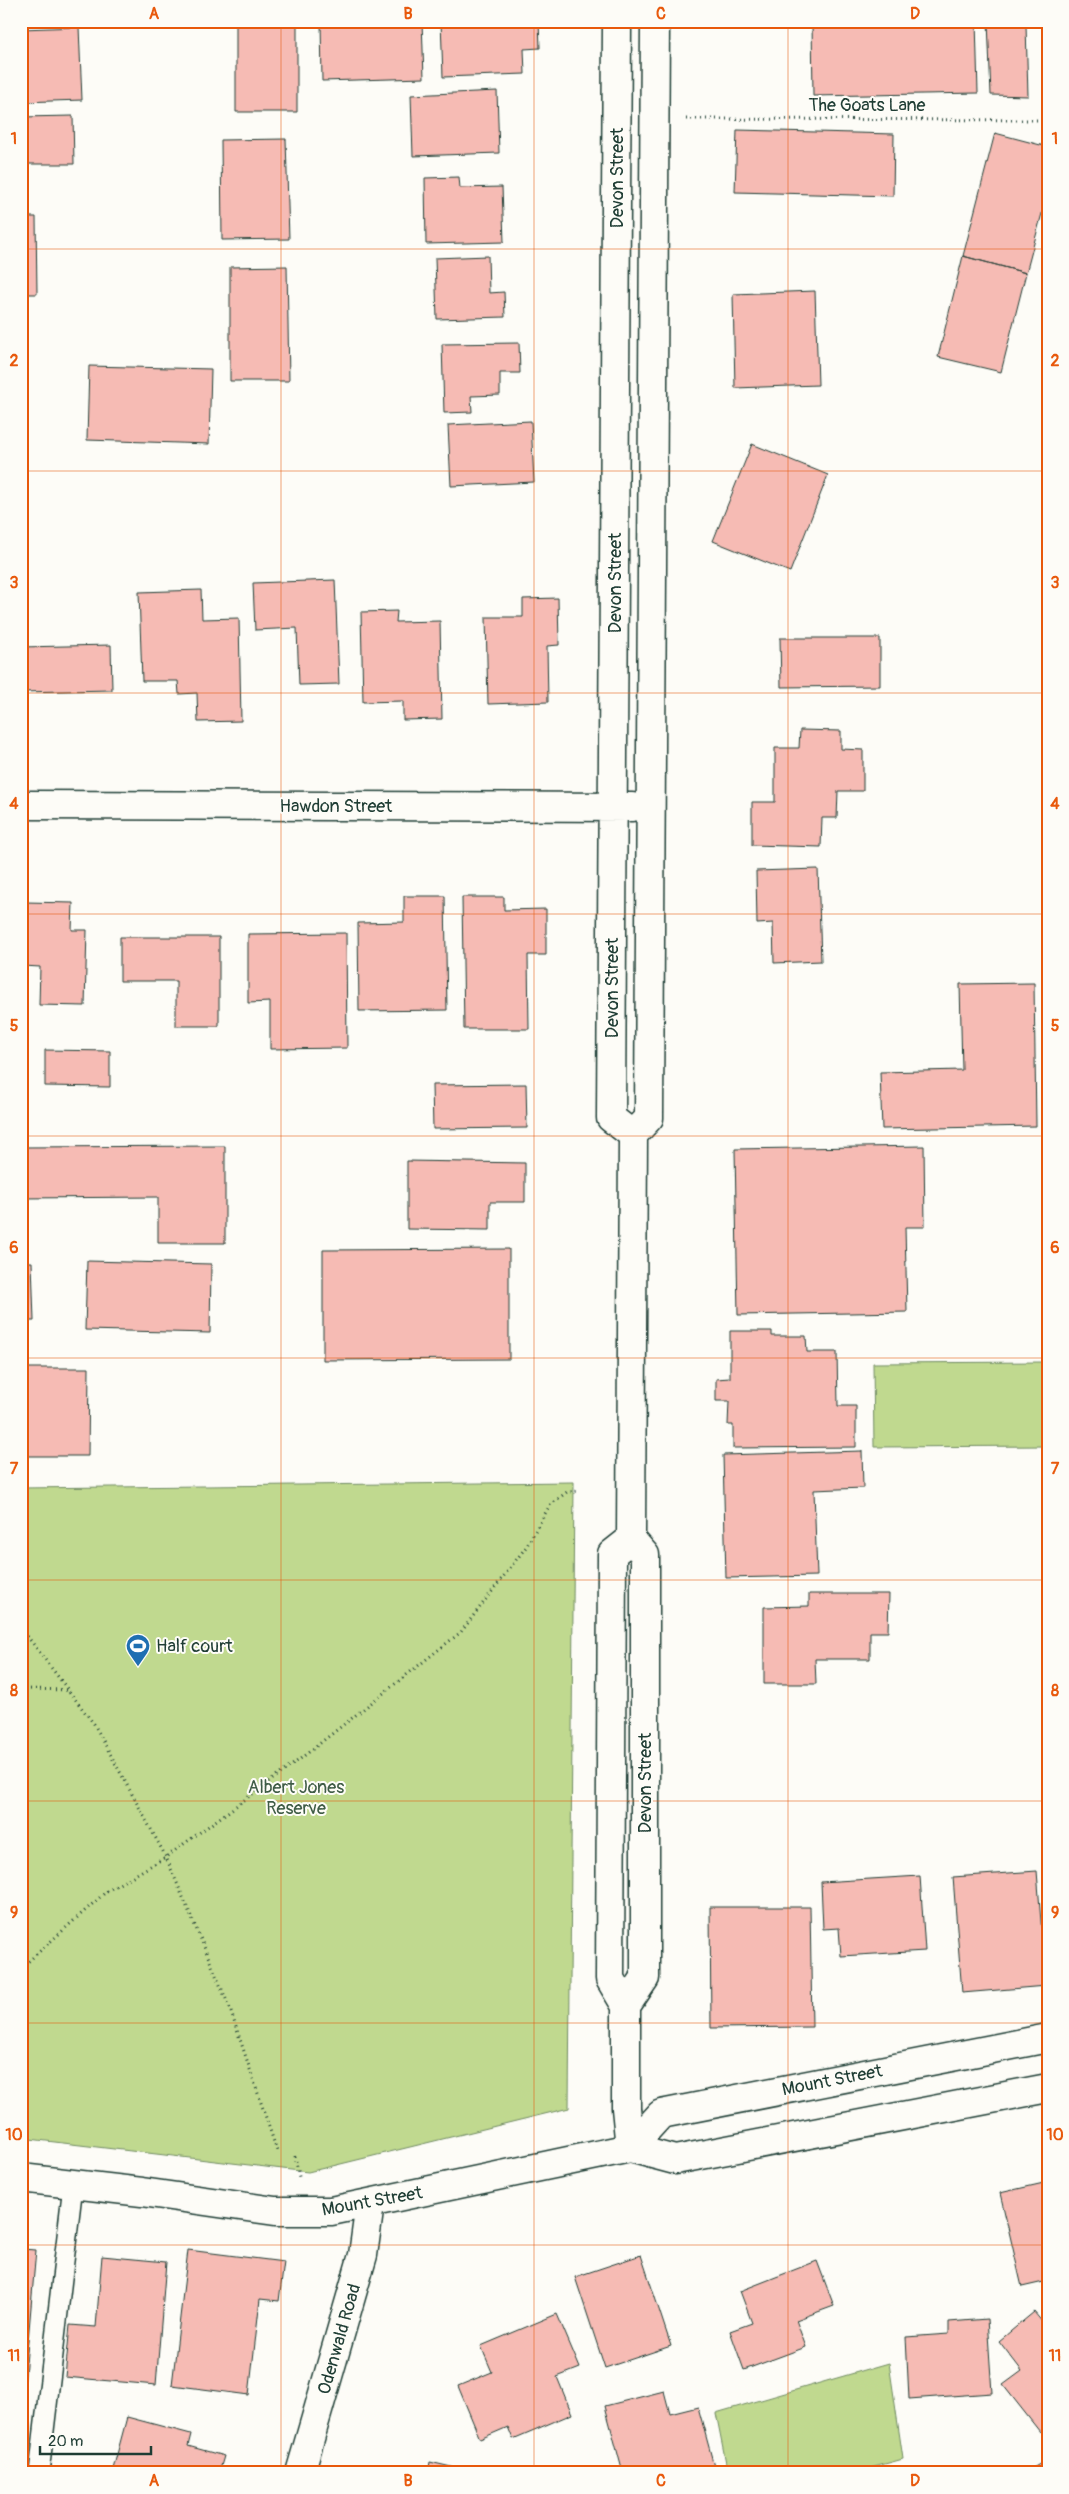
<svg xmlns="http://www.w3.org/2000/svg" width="1069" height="2494" viewBox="0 0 1069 2494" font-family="Pangolin,sans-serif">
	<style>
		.green { fill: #c0d98f; stroke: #708b62 }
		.building { fill: #f6bbb4; stroke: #1f3d34 }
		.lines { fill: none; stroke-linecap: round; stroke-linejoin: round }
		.lane-casing { stroke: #1f3d34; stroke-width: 22 }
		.street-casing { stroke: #1f3d34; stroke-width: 31 }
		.path { stroke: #1f3d34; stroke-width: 3; stroke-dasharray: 1 4; stroke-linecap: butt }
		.lane { stroke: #fdfcf7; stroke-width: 19 }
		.street { stroke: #fdfcf7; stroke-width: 28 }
		.grid { fill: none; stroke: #e8590c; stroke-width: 1; stroke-opacity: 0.55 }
		.labels { text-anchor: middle; stroke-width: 4; stroke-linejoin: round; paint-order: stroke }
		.street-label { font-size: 18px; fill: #1f3d34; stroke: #fdfcf7 }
		.poi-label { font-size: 18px; fill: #1f3d34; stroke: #fdfcf7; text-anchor: start }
		.park-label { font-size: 18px; fill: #3f5c46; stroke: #fdfcf7 }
		.neatline { fill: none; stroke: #e8590c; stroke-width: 2 }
		.grid-label { font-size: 16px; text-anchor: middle; font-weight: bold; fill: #e8590c }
	</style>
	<rect width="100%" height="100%" fill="#fdfcf7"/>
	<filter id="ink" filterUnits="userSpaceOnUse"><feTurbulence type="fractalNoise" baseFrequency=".02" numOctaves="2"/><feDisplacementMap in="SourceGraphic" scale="10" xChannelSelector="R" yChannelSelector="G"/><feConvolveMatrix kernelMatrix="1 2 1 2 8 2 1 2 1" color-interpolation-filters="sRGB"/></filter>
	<g filter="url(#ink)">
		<path class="green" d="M1048,1362v84l-174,1 -1,-84z
			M574,1482l-5,626 -261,64 -287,-34v-650z
			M889,2363l14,96 -51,14h-124l-12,-60z"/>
		<path class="building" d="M236,21h61v91h-61z
			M321,21h101l2,57 -102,3z
			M441,21h98l1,27 -16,1 1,25 -82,3z
			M812,21h164l2,72 -165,3z
			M988,21h60v4h-22l2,71 -37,-1z
			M79,27l3,73 -61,2v-73z
			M497,91l2,62 -86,3 -2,-61z
			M73,116l1,48h-53v-47z
			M737,130l157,4 -1,62 -158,-4z
			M995,133l53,14v44l-22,82 -63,-17z
			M286,139l3,100 -67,1 -1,-100z
			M459,177l1,11 42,-1 2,55 -78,2 -1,-66z
			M21,217h15l1,77h-16z
			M488,256l1,37 15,-1 1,25 -68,2 -2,-61z
			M963,256l63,17 -25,99 -63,-15z
			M287,266l2,115h-59v-114z
			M815,291l3,94 -83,3 -2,-94z
			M519,343l1,30h-20v22l-29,1 1,16 -28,1 -2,-69z
			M89,366l122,3 -2,75 -122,-4z
			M531,421l3,61 -83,4 -3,-61z
			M752,444l76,31 -38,97 -77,-31z
			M335,580l4,104 -40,1 -2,-57 -42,2 -2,-47z
			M201,590l1,29 37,-1 2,103 -43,1 -1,-29 -18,1 -1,-13h-36l-3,-89z
			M558,598l1,47 -12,1 1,56 -60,2 -2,-87h37v-18z
			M397,611l-1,11 44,-1 2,98 -39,1v-19l-40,1 -2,-90z
			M780,638h100v48l-99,1z
			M111,645l1,45 -91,2v-45z
			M800,730l41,1v18l22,1v41h-25l-1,27h-15l-1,29 -69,-2v-43h23v-54h24z
			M818,869l3,92 -47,2 -1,-40 -16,1 -1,-53z
			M404,896h41l2,114 -88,1 -1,-88 46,-1z
			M462,897h42v13l42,-1v46h-18l1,74h-65z
			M25,902l48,1 -1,27h15l-2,76 -46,-1 1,-38 -17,-1z
			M346,933l1,115 -77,1v-47l-22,1v-69z
			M120,937h99v89h-43v-45h-56z
			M1034,983l2,143 -154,3 -2,-57 82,-2 -2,-86z
			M45,1050l65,1v36l-65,-1z
			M526,1084l1,44 -94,1 -1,-44z
			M225,1146v97h-67v-46l-137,1v-51z
			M924,1146l1,81h-20l2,85 -169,3 -3,-166z
			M407,1161l118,2v39h-35v28l-83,-1z
			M509,1249v110l-186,1v-110z
			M87,1261l124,3 -1,69 -125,-3z
			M21,1262h11l2,59h-13z
			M730,1331h42v5h34l1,16h30l1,54h18v41l-123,1v-23h-5l1,-24h-13v-22l14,-1z
			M23,1368h66l-1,88h-67z
			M862,1451l1,37 -49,2 3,86 -91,2 -3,-123z
			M809,1594h80l-1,38h-18v27h-55l1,25h-52v-77l45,-1z
			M1037,1871l9,115 -84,7 -9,-116z
			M920,1876l5,75 -84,5 -2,-28 -16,1 -2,-47z
			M710,1907h100l2,120 -101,1z
			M1048,2182v99l-26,6 -22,-94z
			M21,2249l15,1 -12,137h-3z
			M188,2250l96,12 -5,39 -19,-2 -11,96 -77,-10z
			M641,2255l30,91 -66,22 -30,-91z
			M102,2256l64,6 -10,123 -91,-8 5,-52 26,2z
			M817,2261l17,45 -38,14 10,27 -62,23 -14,-39 22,-8 -12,-32z
			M1034,2312l14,17v96l-8,7 -37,-47 19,-14 -23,-30z
			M557,2314l23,54 -23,9 15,37 -59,25 -5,-12 -28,12 -22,-53 34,-14 -11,-26z
			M987,2319l5,74 -83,6 -3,-62 43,-3v-12z
			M664,2391l6,23 28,-7 18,66h-93l-18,-67z
			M127,2417l64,17 -3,12 36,10 -5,17h-107z
			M1045,2461l3,12h-24z
			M430,2462l47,11h-49z"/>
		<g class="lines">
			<defs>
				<path id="lane" d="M39,2473l34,-288"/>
				<path id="street" d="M617,21l-6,1097 22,17
					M21,805l611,2
					M631,1539l2,-404 16,-17 6,-1097
					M626,2006l19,-28v-423l-14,-16
					M630,2148l-4,-40v-102l-16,-27 2,-425 19,-15
					M630,2148l31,-34 387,-76
					M21,2178l121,14 133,19h56l299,-63 45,12 373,-72
					M300,2473l63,-218 7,-51"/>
			</defs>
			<use href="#lane" class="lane-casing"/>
			<use href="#street" class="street-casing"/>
			<path class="path" d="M686,119l362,1
				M21,1628l73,96 72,133 63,149 49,148
				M25,1689l44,1
				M21,1968l86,-77 59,-34 129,-94 166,-131 65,-85 24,-42 17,-13 13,-1
				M295,2156l4,21"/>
			<use href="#lane" class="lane"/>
			<use href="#street" class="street"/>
		</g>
	</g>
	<path class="grid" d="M281,21v2452M534,21v2452M788,21v2452M21,249h1027M21,471h1027M21,693h1027M21,914h1027M21,1136h1027M21,1358h1027M21,1580h1027M21,1801h1027M21,2023h1027M21,2245h1027"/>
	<defs>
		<symbol id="stadium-pin" viewBox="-11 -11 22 30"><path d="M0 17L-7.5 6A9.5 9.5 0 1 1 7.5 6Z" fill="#1f6fb2" stroke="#fdfcf7"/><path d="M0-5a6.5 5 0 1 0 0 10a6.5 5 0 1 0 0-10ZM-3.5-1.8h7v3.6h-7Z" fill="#fff"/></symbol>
	</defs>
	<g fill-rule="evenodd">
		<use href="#stadium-pin" x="124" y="1632" width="28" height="38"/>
	</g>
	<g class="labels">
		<g class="street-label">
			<text x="867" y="111">The Goats Lane</text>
			<text transform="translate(617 178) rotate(-90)" y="6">Devon Street</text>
			<text transform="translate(615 583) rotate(-90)" y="6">Devon Street</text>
			<text x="336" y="812">Hawdon Street</text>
			<text transform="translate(612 988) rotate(-90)" y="6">Devon Street</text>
			<text transform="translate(645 1783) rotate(-90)" y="6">Devon Street</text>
			<text transform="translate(832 2080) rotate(-11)" y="6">Mount Street</text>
			<text transform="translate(372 2201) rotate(-10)" y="6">Mount Street</text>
			<text transform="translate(339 2339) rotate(-74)" y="6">Odenwald Road</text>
		</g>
		<g class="poi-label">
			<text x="156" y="1652">Half court</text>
		</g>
		<g class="park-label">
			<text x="296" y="1793">Albert Jones<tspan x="296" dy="21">Reserve</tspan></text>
		</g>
	</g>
	<rect width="1069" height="2494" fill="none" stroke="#fdfcf7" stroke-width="55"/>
	<path d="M40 2446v8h111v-8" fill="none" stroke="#1f3d34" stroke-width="2.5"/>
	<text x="48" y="2446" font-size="15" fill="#1f3d34" stroke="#fdfcf7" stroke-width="4" paint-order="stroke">20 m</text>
	<rect x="28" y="28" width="1014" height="2438" class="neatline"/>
	<g class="grid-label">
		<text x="154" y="19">A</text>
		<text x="408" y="19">B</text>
		<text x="661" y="19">C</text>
		<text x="915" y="19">D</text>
		<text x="14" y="144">1</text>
		<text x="1055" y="144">1</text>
		<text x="14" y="366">2</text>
		<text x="1055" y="366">2</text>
		<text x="14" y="588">3</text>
		<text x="1055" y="588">3</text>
		<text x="14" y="809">4</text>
		<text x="1055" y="809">4</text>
		<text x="14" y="1031">5</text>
		<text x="1055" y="1031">5</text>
		<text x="14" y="1253">6</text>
		<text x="1055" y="1253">6</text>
		<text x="14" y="1474">7</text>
		<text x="1055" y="1474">7</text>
		<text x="14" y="1696">8</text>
		<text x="1055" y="1696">8</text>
		<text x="14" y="1918">9</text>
		<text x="1055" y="1918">9</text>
		<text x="14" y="2140">10</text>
		<text x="1055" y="2140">10</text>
		<text x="14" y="2361">11</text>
		<text x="1055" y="2361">11</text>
		<text x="154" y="2486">A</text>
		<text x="408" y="2486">B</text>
		<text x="661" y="2486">C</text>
		<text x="915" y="2486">D</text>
	</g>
</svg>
